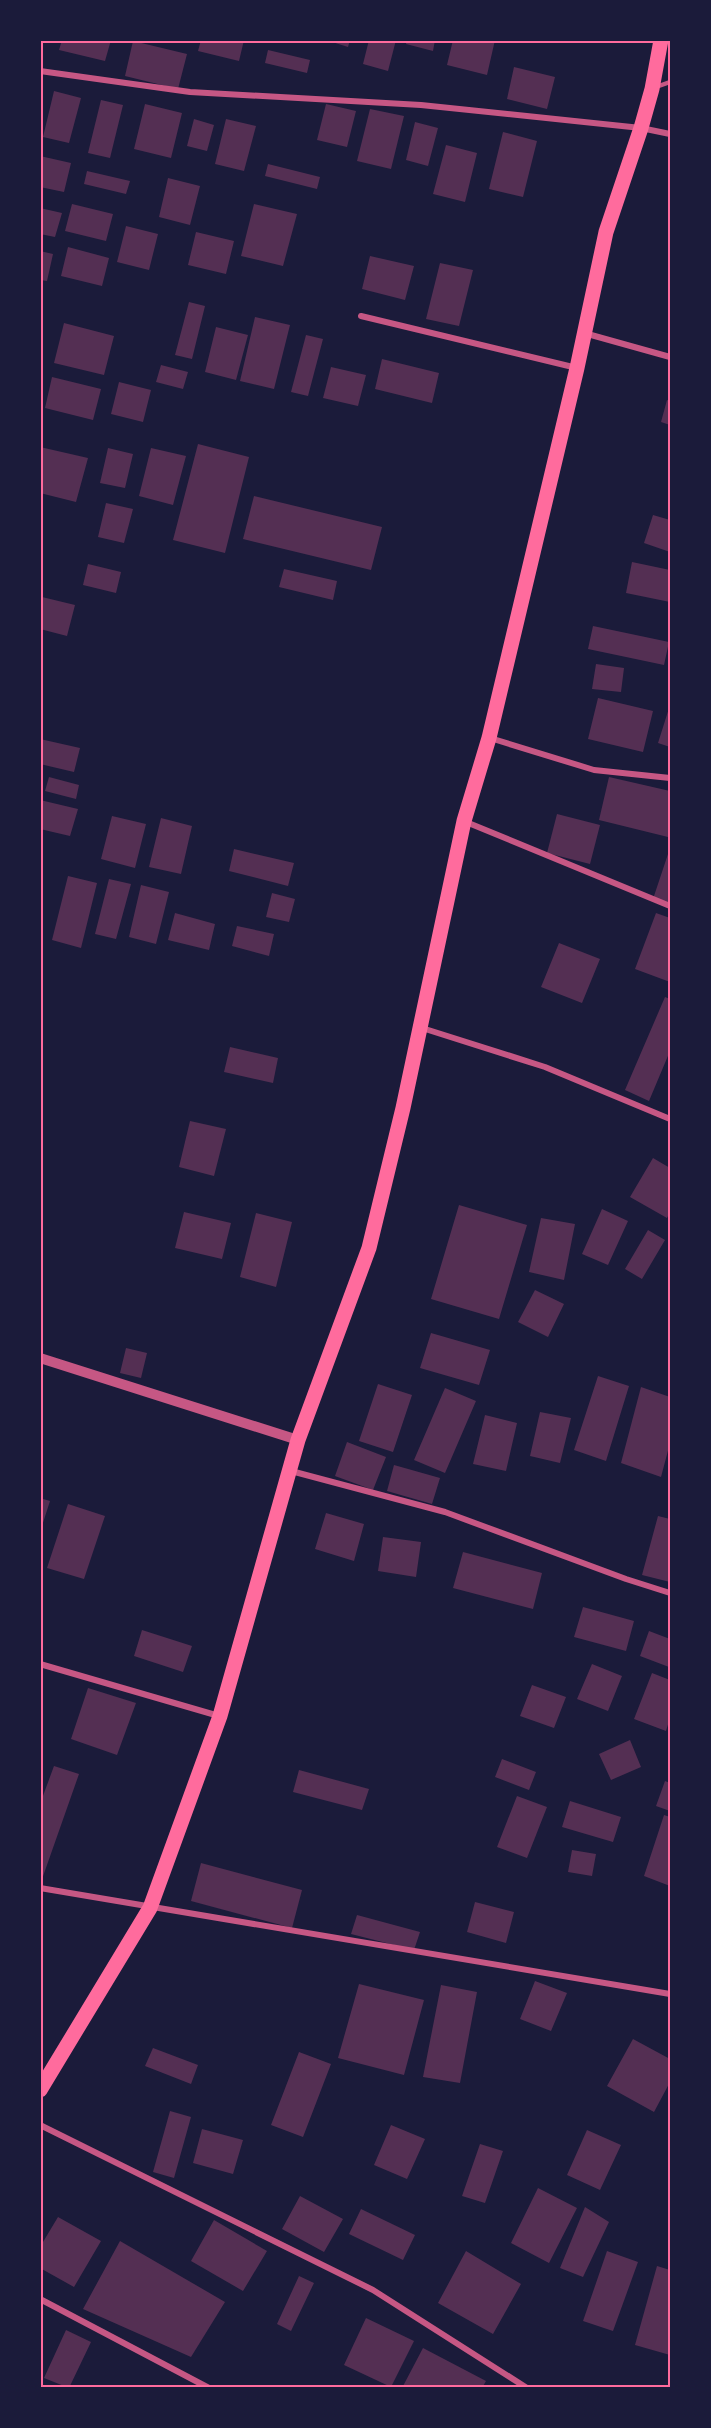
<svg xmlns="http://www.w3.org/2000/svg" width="711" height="2428" viewBox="0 0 711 2428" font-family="'Space Grotesk',sans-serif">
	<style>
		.building { fill: #542f53 }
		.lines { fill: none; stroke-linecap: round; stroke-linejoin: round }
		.service { stroke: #c65784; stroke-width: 4.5 }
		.minor { stroke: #c65784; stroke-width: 6 }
		.tertiary { stroke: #c65784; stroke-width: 10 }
		.primary { stroke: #ff6b9d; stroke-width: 15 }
		.neatline { fill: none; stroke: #ff6b9d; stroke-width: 2 }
	</style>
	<rect width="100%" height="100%" fill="#1b1b3a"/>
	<path class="building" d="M62,40h49l-6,21 -46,-11z
		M201,40h43l-5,21 -41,-10z
		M326,40h24l-2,7z
		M369,40h27l-8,31 -25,-7z
		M407,40h28l-2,11 -27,-7z
		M453,40h42l-8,35 -40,-10z
		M133,41l54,13 -9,35 -53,-13z
		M268,50l42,10 -3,13 -42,-10z
		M514,67l41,10 -8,32 -40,-10z
		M54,91l27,7 -12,45 -26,-6z
		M101,100l22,5 -13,53 -22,-5z
		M145,104l37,9 -11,45 -37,-9z
		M326,104l30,7 -9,36 -30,-7z
		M370,109l34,7 -13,53 -34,-8z
		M194,119l20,6 -7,26 -20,-5z
		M226,119l30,7 -12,45 -29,-7z
		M415,122l23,6 -10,38 -22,-6z
		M503,132l34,9 -14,56 -34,-8z
		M446,145l31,8 -12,49 -32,-8z
		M40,156l31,7 -7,29 -24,-5z
		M268,164l52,13 -3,12 -52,-13z
		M87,171l43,10 -4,13 -42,-10z
		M168,178l32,8 -10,39 -31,-8z
		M72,204l41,10 -7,27 -41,-10z
		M254,204l43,10 -14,52 -42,-10z
		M40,208l22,5 -7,24 -15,-3z
		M126,226l32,8 -9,36 -32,-8z
		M196,232l38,9 -8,33 -38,-9z
		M68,247l41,11 -7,28 -41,-10z
		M40,251l13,3 -6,27 -7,-1z
		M370,256l44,10 -9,34 -43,-11z
		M440,263l33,7 -14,56 -33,-7z
		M189,302l16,4 -13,53 -17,-4z
		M255,317l35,8 -16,64 -34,-8z
		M64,323l50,13 -10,39 -50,-12z
		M216,327l32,8 -12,45 -31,-8z
		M306,335l17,4 -15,57 -17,-4z
		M382,359l57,14 -7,30 -57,-14z
		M161,365l27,7 -5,17 -27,-7z
		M331,367l35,8 -8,31 -35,-8z
		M52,377l49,12 -8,31 -48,-12z
		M119,382l32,8 -8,32 -32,-8z
		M667,400l3,1v24l-9,-3z
		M198,444l51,13 -24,96 -52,-13z
		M40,447l48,11 -12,44 -36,-9z
		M108,448l25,6 -8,34 -25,-5z
		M151,448l35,8 -13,49 -34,-9z
		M254,496l128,31 -11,43 -128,-31z
		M106,503l27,6 -9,34 -26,-6z
		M653,515l17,5v32l-26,-9z
		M632,562l38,8v32l-44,-9z
		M88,564l33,8 -5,21 -33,-8z
		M284,569l53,12 -4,19 -54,-13z
		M42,597l33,8 -8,31 -27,-7z
		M593,626l76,16 -5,23 -76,-16z
		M596,664l28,4 -3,24 -29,-3z
		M598,698l55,13 -10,41 -55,-13z
		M670,705v42l-12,-4z
		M40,739l40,9 -6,24 -34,-8z
		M49,777l30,8 -3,14 -31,-8z
		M609,777l61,14 -2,46 -69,-17z
		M40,800l38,9 -8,27 -30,-7z
		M557,814l43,11 -10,39 -43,-11z
		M112,816l34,8 -11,44 -34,-9z
		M161,818l31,8 -11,48 -32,-7z
		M670,848v56l-17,-5z
		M234,849l60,14 -6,23 -59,-15z
		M68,876l29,7 -16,65 -29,-8z
		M109,879l22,5 -15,55 -21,-5z
		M141,885l28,7 -13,52 -27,-7z
		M272,893l23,6 -6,23 -23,-5z
		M175,913l40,11 -6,26 -41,-10z
		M656,913l14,5v64l-35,-13z
		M237,926l37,8 -5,22 -37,-10z
		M559,943l41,16 -18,44 -41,-16z
		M665,997l5,2v52l-21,50 -24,-11z
		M230,1047l48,11 -5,25 -49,-11z
		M190,1121l36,8 -12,47 -35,-9z
		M653,1158l17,10v44l-3,6 -37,-21z
		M459,1205l68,20 -28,94 -68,-20z
		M602,1209l26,12 -20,44 -26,-11z
		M184,1212l47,11 -9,36 -47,-11z
		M256,1213l36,9 -16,65 -36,-10z
		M541,1218l34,6 -11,56 -35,-8z
		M648,1230l17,10 -23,39 -17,-10z
		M535,1290l29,14 -16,33 -30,-15z
		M431,1333l59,17 -11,35 -59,-17z
		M126,1348l21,5 -6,25 -21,-5z
		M598,1376l31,10 -23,75 -32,-11z
		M378,1384l34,11 -19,57 -34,-11z
		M641,1387l29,10v46l-9,34 -40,-14z
		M445,1388l31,13 -31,72 -31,-13z
		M540,1412l31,6 -11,45 -30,-7z
		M485,1415l32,8 -11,48 -33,-7z
		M347,1442l39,15 -13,33 -38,-14z
		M394,1465l46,13 -8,26 -45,-13z
		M40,1498l10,3 -9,28h-1z
		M68,1504l37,12 -21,63 -37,-11z
		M326,1513l38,11 -10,37 -39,-12z
		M658,1516l12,3v63l-28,-7z
		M383,1537l38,5 -5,35 -38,-6z
		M463,1552l79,21 -9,36 -80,-21z
		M583,1607l51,14 -8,30 -52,-14z
		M142,1630l50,16 -9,26 -49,-16z
		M649,1631l21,8 -1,28 -29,-11z
		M592,1664l30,12 -14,35 -31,-12z
		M652,1673l18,7v38l-4,13 -32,-12z
		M532,1685l34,12 -12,31 -34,-12z
		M88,1688l48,15 -19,52 -46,-16z
		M630,1740l11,27 -30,13 -12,-26z
		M502,1759l34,13 -7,18 -34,-13z
		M54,1766l25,8 -38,108 -1,-78z
		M299,1770l70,19 -7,21 -69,-18z
		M665,1781l5,2v28l-14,-5z
		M517,1796l30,11 -20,51 -30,-11z
		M570,1801l51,16 -8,25 -51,-15z
		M664,1815l6,2v69l-26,-10z
		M572,1850l24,4 -4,22 -24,-4z
		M201,1863l101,27 -10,38 -101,-27z
		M475,1902l39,10 -8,31 -39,-11z
		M357,1915l63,17 -6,18 -63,-16z
		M535,1981l32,12 -16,38 -31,-12z
		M359,1984l65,16 -20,75 -66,-17z
		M441,1985l36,7 -17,91 -37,-6z
		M633,2039l37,20v23l-16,30 -47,-26z
		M153,2048l45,17 -7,19 -46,-18z
		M299,2052l32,12 -28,73 -32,-12z
		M170,2111l21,6 -17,61 -21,-6z
		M391,2125l34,14 -18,40 -33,-14z
		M202,2129l41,11 -10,34 -40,-11z
		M587,2130l34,15 -21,45 -33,-15z
		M480,2144l23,7 -18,52 -23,-7z
		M538,2188l39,20 -28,55 -38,-20z
		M300,2196l43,23 -19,33 -42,-23z
		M585,2207l24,15 -26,55 -23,-9z
		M361,2209l54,26 -12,25 -54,-26z
		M58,2217l43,24 -27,46 -34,-19v-21z
		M214,2220l53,31 -24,40 -52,-30z
		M120,2241l105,61 -34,55 -108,-48z
		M466,2251l55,33 -28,50 -55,-31z
		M607,2251l31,11 -25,69 -30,-10z
		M657,2266l13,4v85l-35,-10z
		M299,2276l15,7 -23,48 -14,-7z
		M366,2318l48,23 -23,46 -47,-22z
		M66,2330l25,12 -22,46 -25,-10z
		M423,2348l63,33 -4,7h-80z"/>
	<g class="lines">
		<path class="service" d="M656,87l14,-5"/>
		<path class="minor" d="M40,71l150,21 231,13 220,23 29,6
			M361,316l216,52
			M584,333l86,24
			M490,738l104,32 76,8
			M466,822l204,84
			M422,1028l123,39 125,52
			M291,1471l154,41 181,67 44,14
			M40,1664l179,52
			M40,1888l630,106
			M40,2125l333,165 154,98
			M40,2299l169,89"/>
		<path class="tertiary" d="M40,1358l258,82"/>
		<path class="primary" d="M40,2090l110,-182 70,-192 78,-276 71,-192 34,-140 61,-287 25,-83 88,-370 29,-136 35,-104 11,-39 9,-49"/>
	</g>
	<rect width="711" height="2428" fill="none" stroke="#1b1b3a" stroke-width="84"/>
	<rect x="42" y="42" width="627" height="2344" class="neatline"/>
</svg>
